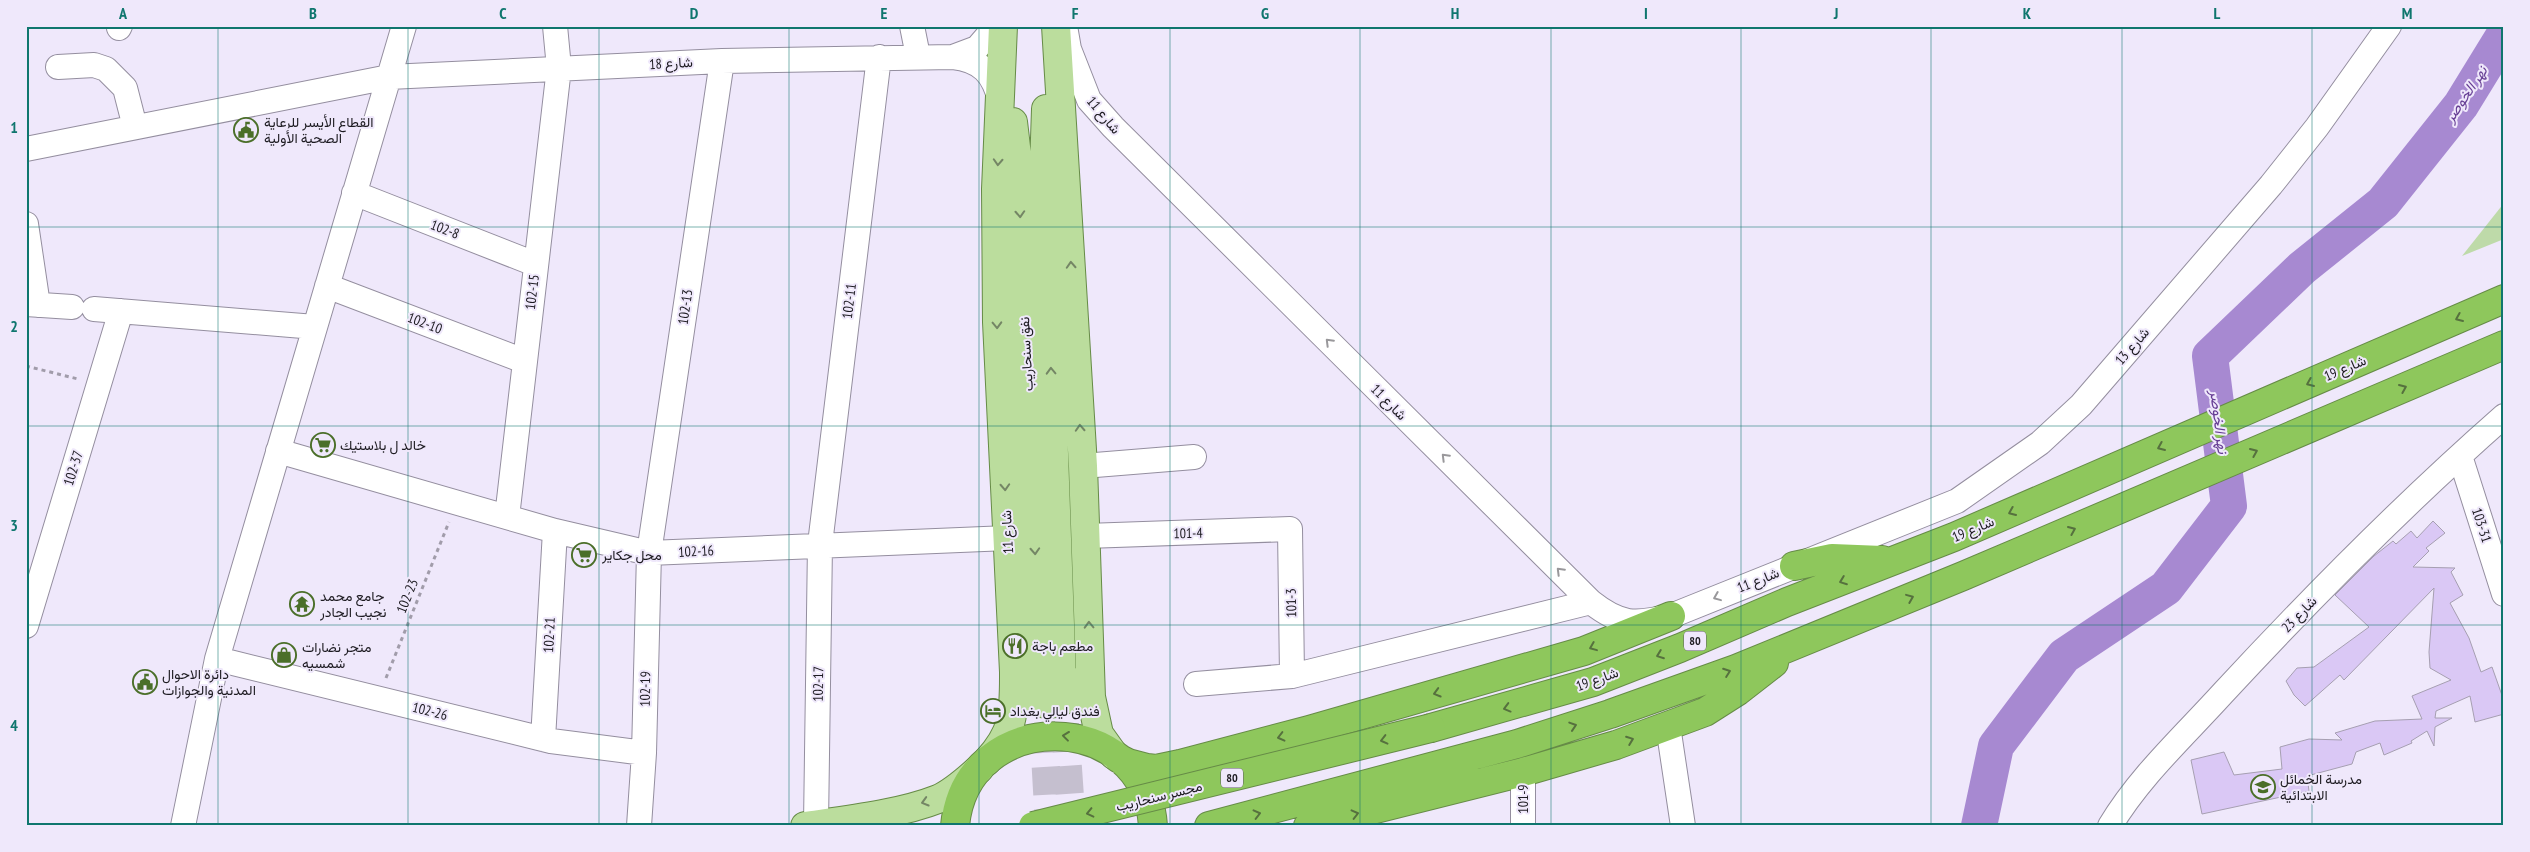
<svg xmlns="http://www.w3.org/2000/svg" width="2530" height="852" viewBox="0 0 2530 852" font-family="'PT Sans Narrow',Vazirmatn,sans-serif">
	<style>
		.green { fill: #bedaa9 }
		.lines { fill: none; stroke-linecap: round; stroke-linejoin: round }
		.river { stroke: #a789d1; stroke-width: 36 }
		.building { fill: #dac8f5; stroke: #a69fb1 }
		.major-tunnel { stroke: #c5bfcf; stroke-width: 28; stroke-dasharray: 28 14; stroke-linecap: butt }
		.minor-casing { stroke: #948e9f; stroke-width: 26 }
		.major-casing { stroke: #668b47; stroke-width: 30 }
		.highway-casing { stroke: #668b47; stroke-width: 30 }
		.path { stroke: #a19caa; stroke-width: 3; stroke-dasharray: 4 4; stroke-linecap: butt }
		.minor { stroke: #fff; stroke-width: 24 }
		.major { stroke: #bbdd9d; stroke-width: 28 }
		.highway { stroke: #8ec75c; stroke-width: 28 }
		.highway-bridge-casing { stroke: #668b47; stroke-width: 30; stroke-linecap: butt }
		.highway-bridge { stroke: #8ec75c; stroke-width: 28 }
		.oneway { stroke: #748665 }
		.oneway2 { stroke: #56713e }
		.oneway3 { stroke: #99989b }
		.grid { fill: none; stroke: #0f766e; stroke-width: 1; stroke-opacity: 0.55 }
		.labels { text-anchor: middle; stroke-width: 4; stroke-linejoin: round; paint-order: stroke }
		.shield { fill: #efe8fb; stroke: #5c5862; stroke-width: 1 }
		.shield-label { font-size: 12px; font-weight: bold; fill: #1d1b21 }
		.street-label { font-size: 14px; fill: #1d1b21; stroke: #efe8fb }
		.poi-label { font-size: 14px; fill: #1d1b21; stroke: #efe8fb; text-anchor: start }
		.water-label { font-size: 15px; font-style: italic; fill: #663e94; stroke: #efe8fb }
		.neatline { fill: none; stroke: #0f766e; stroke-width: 2 }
		.grid-label { font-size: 16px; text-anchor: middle; font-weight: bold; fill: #0f766e }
	</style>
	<rect width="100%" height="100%" fill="#efe8fb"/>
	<path class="green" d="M2504,203v36l-42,17z"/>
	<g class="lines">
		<path class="river" d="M1979,826l17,-80 68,-90 102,-68 63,-82 -19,-150 92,-88 81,-65 78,-98 43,-70"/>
	</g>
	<path class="building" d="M2433,521l12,12 -19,15 3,3 -16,16 42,1 -4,4 12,23 -13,8 19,35 12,34 11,-5 12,34v13l-29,8 -5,-26 -34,15 -1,7h17l-17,9 -1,19 -7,-15 -16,10 1,2 -28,12 -4,-12 -24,9 -4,12 -45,12 2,15 -107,23 -11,-54 33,-8 10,23 48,-6 -2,-22 29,-8 33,1 -7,-7 40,-12 47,-2 -10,-23 39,-16 -21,-12 -1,-16 5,-64 -90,92 -4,-5 -35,31 -11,-11 -8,-14 11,-13 17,-1 55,-40 -34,-32 39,-39 19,-15 3,3 15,-13 6,7z"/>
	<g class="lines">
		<path class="major-tunnel" d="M1062,682l10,144
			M1041,683l8,143"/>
		<defs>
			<path id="minor" d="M912,26l6,30
				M1065,26l4,23 20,51 24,27 478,475c29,23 44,23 80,14l286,-115 83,-58 41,-38 190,-220 46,-58 72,-101
				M119,28l1,-2
				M953,57l24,-9 19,-22
				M58,67l36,-2 12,4 19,19 10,39
				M26,149l363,-72 333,-16 231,-4c28,3 41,17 47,44
				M354,193l181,71
				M26,224l12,81
				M327,286l197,75
				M26,304l46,3
				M94,309l221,18
				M278,451l277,80 94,22 359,-15
				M2460,456l44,138
				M1083,466l111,-9
				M507,517l52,-449 -4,-42
				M1086,536l204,-7 2,147
				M26,626l95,-315
				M217,659l334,82 93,12
				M1196,684l96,-8 299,-74
				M1668,726l15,100
				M543,739l12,-208
				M1523,772v54
				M816,824l4,-280 59,-487
				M183,826l34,-167 187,-633
				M639,826l5,-73 5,-200 73,-492
				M2110,826c30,-50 74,-90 113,-133 89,-96 182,-190 281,-277"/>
			<path id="major" d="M1056,26l27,440 8,231 8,37 15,21
				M1046,109l-2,59 18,514
				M1013,122l5,42 23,519
				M1015,674c9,42 57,37 73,1
				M987,761c28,-30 27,-50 27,-89l-17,-350 -1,-133 7,-163
				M805,826c42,-6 95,-12 133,-27 16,-7 28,-19 41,-30"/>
			<path id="highway" d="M1794,566l38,-8 50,2
				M1431,728l162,-46 87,-34 107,-46 167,-65 550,-238
				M1118,758l10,5 19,5 9,1 24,-5 129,-34 275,-79 87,-35
				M955,826c11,-120 190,-119 198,0
				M1209,826l308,-82 93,-30 126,-45 227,-93 541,-231
				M1308,826l215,-54 93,-27 89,-33 33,-21 36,-28"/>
		</defs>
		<use href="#minor" class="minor-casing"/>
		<use href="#major" class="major-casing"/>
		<use href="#highway" class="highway-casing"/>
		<path class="path" d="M26,366l52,13
			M386,678l63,-156"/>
		<use href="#minor" class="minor"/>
		<use href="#major" class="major"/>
		<use href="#highway" class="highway"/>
		<defs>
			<path id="highway-bridge" d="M1033,826l398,-98"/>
		</defs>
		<use href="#highway-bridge" class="highway-bridge-casing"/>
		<use href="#highway-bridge" class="highway-bridge"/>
	</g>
	<defs><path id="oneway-chevron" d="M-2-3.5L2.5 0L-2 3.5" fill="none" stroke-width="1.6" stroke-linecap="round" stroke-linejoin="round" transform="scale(1.25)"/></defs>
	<g class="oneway">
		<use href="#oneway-chevron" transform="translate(998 162) rotate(93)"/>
		<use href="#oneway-chevron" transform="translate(1020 214) rotate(87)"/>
		<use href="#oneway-chevron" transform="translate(1071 265) rotate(-93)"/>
		<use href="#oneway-chevron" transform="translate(997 325) rotate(88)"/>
		<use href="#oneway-chevron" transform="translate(1051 371) rotate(-92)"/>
		<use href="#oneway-chevron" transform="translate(1080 428) rotate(-93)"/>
		<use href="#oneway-chevron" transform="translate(1005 487) rotate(87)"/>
		<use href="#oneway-chevron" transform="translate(1035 551) rotate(87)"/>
		<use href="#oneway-chevron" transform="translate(1089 625) rotate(-92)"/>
		<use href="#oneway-chevron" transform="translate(925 802) rotate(164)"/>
	</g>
	<g class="oneway2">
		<use href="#oneway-chevron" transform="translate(2459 318) rotate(157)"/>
		<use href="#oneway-chevron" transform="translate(2310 383) rotate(157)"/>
		<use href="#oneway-chevron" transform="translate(2403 388) rotate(-23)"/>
		<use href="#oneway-chevron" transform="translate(2161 447) rotate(157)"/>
		<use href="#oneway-chevron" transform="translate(2254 452) rotate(-23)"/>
		<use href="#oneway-chevron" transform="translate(2012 512) rotate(157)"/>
		<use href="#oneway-chevron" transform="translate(2072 530) rotate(-23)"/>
		<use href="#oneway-chevron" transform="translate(1843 581) rotate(159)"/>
		<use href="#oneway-chevron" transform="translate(1910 598) rotate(-22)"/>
		<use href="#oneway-chevron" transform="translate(1593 647) rotate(158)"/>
		<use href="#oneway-chevron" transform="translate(1660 655) rotate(159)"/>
		<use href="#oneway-chevron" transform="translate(1727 672) rotate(-20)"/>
		<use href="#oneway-chevron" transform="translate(1437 693) rotate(164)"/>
		<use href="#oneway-chevron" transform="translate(1507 708) rotate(165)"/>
		<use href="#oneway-chevron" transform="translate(1573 726) rotate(-18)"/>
		<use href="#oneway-chevron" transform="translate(1066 736) rotate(-173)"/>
		<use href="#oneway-chevron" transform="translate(1281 737) rotate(166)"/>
		<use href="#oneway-chevron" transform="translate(1384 740) rotate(166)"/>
		<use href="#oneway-chevron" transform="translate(1630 740) rotate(-21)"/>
		<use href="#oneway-chevron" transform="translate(1090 813) rotate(167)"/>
		<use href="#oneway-chevron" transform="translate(1257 814) rotate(-14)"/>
		<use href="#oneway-chevron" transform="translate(1355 814) rotate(-14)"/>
	</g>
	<g class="oneway3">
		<use href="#oneway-chevron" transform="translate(1329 342) rotate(-135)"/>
		<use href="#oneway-chevron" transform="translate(1445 457) rotate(-135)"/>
		<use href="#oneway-chevron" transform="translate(1560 571) rotate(-135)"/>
		<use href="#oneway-chevron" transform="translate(1717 597) rotate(158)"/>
	</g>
	<path class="grid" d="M218,26v800M408,26v800M599,26v800M789,26v800M979,26v800M1170,26v800M1360,26v800M1551,26v800M1741,26v800M1931,26v800M2122,26v800M2312,26v800M26,227h2478M26,426h2478M26,625h2478"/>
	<defs>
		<symbol id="civic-ring" viewBox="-11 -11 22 22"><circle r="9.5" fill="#efe8fb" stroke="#4b6f29" stroke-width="1.5"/><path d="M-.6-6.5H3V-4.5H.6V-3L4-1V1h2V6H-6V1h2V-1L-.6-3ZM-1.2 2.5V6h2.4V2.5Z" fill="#4b6f29"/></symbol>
		<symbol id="supermarket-ring" viewBox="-11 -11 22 22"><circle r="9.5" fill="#efe8fb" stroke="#4b6f29" stroke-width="1.5"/><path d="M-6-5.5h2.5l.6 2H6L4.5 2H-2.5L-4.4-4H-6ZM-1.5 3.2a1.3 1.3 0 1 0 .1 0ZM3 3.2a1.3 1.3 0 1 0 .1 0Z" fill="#4b6f29"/></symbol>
		<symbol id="temple-ring" viewBox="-11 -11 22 22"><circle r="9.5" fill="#efe8fb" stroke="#4b6f29" stroke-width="1.5"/><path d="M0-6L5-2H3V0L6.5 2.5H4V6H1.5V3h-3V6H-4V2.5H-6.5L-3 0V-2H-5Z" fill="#4b6f29"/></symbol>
		<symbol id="restaurant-ring" viewBox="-11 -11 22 22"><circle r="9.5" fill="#efe8fb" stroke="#4b6f29" stroke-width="1.5"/><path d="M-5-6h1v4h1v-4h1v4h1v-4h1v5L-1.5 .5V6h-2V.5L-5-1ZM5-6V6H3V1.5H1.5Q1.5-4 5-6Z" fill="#4b6f29"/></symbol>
		<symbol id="shop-ring" viewBox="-11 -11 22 22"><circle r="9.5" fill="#efe8fb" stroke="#4b6f29" stroke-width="1.5"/><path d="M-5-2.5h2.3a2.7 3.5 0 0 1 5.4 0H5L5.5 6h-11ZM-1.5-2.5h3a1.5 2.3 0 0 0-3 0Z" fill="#4b6f29"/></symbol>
		<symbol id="hotel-ring" viewBox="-11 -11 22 22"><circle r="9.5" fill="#efe8fb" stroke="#4b6f29" stroke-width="1.5"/><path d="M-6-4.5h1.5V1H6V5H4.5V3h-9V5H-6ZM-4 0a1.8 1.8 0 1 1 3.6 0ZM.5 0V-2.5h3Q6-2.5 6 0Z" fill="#4b6f29"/></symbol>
		<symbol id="school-ring" viewBox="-11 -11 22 22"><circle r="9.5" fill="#efe8fb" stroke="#4b6f29" stroke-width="1.5"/><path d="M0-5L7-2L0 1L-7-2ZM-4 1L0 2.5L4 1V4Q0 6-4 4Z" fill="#4b6f29"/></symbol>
	</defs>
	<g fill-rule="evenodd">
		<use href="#civic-ring" x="232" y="116" width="28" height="28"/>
		<use href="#supermarket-ring" x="309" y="431" width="28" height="28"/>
		<use href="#supermarket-ring" x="570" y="541" width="28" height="28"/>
		<use href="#temple-ring" x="288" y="590" width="28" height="28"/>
		<use href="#restaurant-ring" x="1001" y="632" width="28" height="28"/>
		<use href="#shop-ring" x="270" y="641" width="28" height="28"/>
		<use href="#civic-ring" x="131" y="668" width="28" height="28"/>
		<use href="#hotel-ring" x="979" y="697" width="28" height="28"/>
		<use href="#school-ring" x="2249" y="773" width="28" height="28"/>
	</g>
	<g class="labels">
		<g class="shield">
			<rect x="1684" y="631.5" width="22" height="19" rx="4"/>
			<rect x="1221" y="768.5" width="22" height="19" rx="4"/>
		</g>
		<g class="shield-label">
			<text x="1695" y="645">80</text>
			<text x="1232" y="782">80</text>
		</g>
		<g class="street-label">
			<text transform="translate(671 63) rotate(-3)" y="5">شارع 18</text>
			<text transform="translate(1104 115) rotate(50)" y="5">شارع 11</text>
			<text transform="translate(445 229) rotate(21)" y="5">102-8</text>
			<text transform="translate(532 292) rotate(-83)" y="5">102-15</text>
			<text transform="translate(849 301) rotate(-83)" y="5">102-11</text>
			<text transform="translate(685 307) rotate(-82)" y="5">102-13</text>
			<text transform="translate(425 323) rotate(21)" y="5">102-10</text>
			<text transform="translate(2132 346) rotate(-49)" y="5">شارع 13</text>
			<text transform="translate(1026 354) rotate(-93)" y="5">نفق سنحاريب</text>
			<text transform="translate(2345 368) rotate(-23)" y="5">شارع 19</text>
			<text transform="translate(1389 402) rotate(45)" y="5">شارع 11</text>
			<text transform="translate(73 468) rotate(-73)" y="5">102-37</text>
			<text transform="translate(2482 525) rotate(72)" y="5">103-31</text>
			<text transform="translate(1973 529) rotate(-23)" y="5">شارع 19</text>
			<text transform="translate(1007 532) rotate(-93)" y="5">شارع 11</text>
			<text transform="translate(1188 533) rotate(-1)" y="5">101-4</text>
			<text transform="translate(696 551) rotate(-3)" y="5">102-16</text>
			<text transform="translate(1758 580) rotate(-22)" y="5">شارع 11</text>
			<text transform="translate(407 596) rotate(-68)" y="5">102-23</text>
			<text transform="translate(1291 603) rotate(-91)" y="5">101-3</text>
			<text transform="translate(2299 614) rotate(-46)" y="5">شارع 23</text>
			<text transform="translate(549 635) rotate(-87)" y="5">102-21</text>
			<text transform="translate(1597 679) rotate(-20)" y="5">شارع 19</text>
			<text transform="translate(818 684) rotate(-89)" y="5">102-17</text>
			<text transform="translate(645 689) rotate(-89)" y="5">102-19</text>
			<text transform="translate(430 711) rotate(14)" y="5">102-26</text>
			<text transform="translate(1159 796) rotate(-14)" y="5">مجسر سنحاريب</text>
			<text transform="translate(1523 799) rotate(-90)" y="5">101-9</text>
		</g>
		<g class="poi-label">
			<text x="264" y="127">القطاع الأيسر للرعاية<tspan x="264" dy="16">الصحية الأولية</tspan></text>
			<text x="340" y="450">خالد ل بلاستيك</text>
			<text x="602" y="560">محل جكاير</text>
			<text x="320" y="601">جامع محمد<tspan x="320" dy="16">نجيب الجادر</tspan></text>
			<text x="1032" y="651">مطعم باجة</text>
			<text x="302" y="652">متجر نضارات<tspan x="302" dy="16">شمسيه</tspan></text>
			<text x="162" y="679">دائرة الاحوال<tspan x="162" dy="16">المدنية والجوازات</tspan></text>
			<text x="1010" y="716">فندق ليالي بغداد</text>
			<text x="2280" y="784">مدرسة الخمائل<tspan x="2280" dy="16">الابتدائية</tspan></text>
		</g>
		<g class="water-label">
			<text transform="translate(2466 94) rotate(-56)" y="5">نهر الخوصر</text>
			<text transform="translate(2219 422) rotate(83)" y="5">نهر الخوصر</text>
		</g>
	</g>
	<rect width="2530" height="852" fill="none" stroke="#efe8fb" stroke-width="55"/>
	<rect x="28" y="28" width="2474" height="796" class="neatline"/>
	<g class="grid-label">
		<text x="123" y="19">A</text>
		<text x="313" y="19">B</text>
		<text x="503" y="19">C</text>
		<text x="694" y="19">D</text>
		<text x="884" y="19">E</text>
		<text x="1075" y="19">F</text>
		<text x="1265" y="19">G</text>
		<text x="1455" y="19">H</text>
		<text x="1646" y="19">I</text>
		<text x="1836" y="19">J</text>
		<text x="2027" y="19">K</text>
		<text x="2217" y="19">L</text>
		<text x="2407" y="19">M</text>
		<text x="14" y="133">1</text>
		<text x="14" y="332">2</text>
		<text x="14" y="531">3</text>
		<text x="14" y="731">4</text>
	</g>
</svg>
